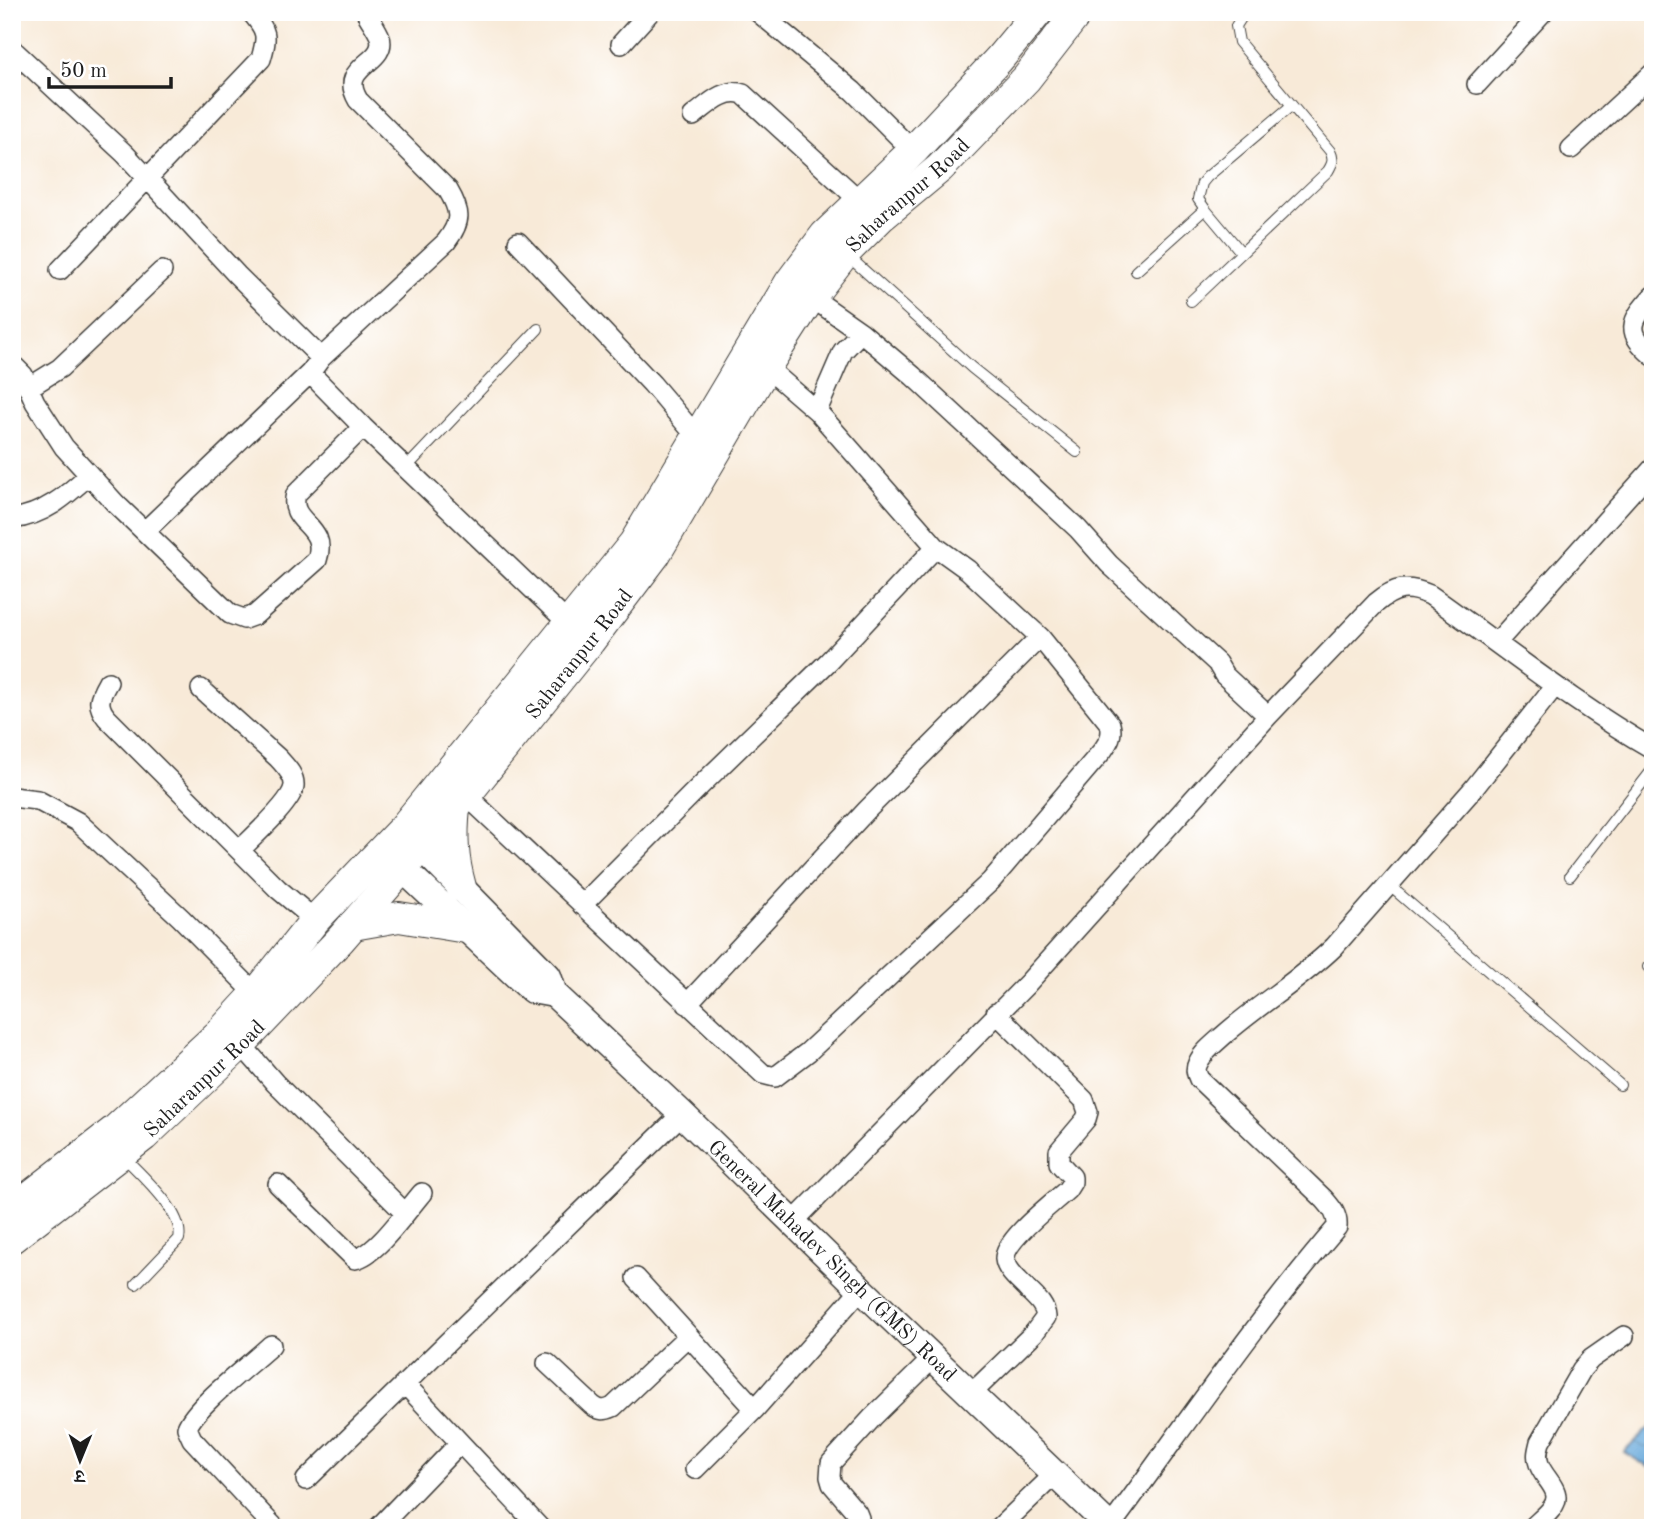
<svg xmlns="http://www.w3.org/2000/svg" width="1665" height="1540" viewBox="0 0 1665 1540" font-family="'Old Standard TT','Noto Serif Devanagari',serif">
	<style>
		.water { fill: url(#water-waves); stroke: #42627c; stroke-width: 2 }
		.lines { fill: none; stroke-linecap: round; stroke-linejoin: round }
		.lane-casing { stroke: #3d3b38; stroke-width: 12 }
		.street-casing { stroke: #3d3b38; stroke-width: 22 }
		.secondary-casing { stroke: #3d3b38; stroke-width: 29 }
		.primary-casing { stroke: #3d3b38; stroke-width: 32 }
		.lane { stroke: #fff; stroke-width: 10 }
		.street { stroke: #fff; stroke-width: 19 }
		.secondary { stroke: #fff; stroke-width: 26 }
		.primary { stroke: #fff; stroke-width: 30 }
		.labels { text-anchor: middle; stroke-width: 5; stroke-linejoin: round; paint-order: stroke }
		.street-label { font-size: 21px; fill: #1c1c1c; stroke: #fff }
	</style>
	<defs>
		<pattern id="water-waves" width="16" height="10" patternUnits="userSpaceOnUse" patternTransform="scale(1.75)"><rect width="16" height="10" fill="#67a9db"/><path d="M0 5q4-4 8 0t8 0" fill="none" stroke="#5489b1"/></pattern>
	</defs>
	<rect width="100%" height="100%" fill="#fff"/>
	<filter id="ink" filterUnits="userSpaceOnUse"><feTurbulence type="fractalNoise" baseFrequency=".0143" numOctaves="2"/><feDisplacementMap in="SourceGraphic" scale="14" xChannelSelector="R" yChannelSelector="G"/><feConvolveMatrix kernelMatrix="1 2 1 2 8 2 1 2 1" color-interpolation-filters="sRGB"/></filter>
	<filter id="wash" filterUnits="userSpaceOnUse"><feTurbulence type="fractalNoise" baseFrequency=".00686" numOctaves="4" result="noise"/><feDisplacementMap in="SourceGraphic" scale="28" xChannelSelector="R" yChannelSelector="G"/><feGaussianBlur stdDeviation="1.57" result="paint"/><feColorMatrix in="noise" values="0 0 0 0 0 0 0 0 0 0 0 0 0 0 0 0 0 1.4 0 .05"/><feComposite in="paint" operator="in"/></filter>
	<g filter="url(#wash)">
		<rect width="100%" height="100%" fill="#f8ead8"/>
		<path class="water" d="M1653,1424v46l-29,-18z"/>
	</g>
	<g filter="url(#ink)">
		<g class="lines">
			<defs>
				<path id="lane" d="M1205,209l36,43
					M847,255l125,113 105,84
					M1136,271l69,-62 -7,-10 4,-16 5,-6 84,-71
					M1191,301l137,-130c5,-8 6,-12 2,-20l-91,-109 -3,-16 9,-14
					M406,468l132,-139
					M1570,876l83,-107
					M1390,886l230,199
					M1648,967l5,-4
					M123,1156c18,19 62,57 56,83l-43,45"/>
				<path id="street" d="M758,12l95,79 60,60
					M621,44l29,-32
					M12,49l113,105 112,121 84,83
					M1477,84l66,-72
					M693,116c14,-10 31,-29 50,-22l116,106
					M1571,149l82,-76
					M518,242l134,142 45,53
					M60,270l201,-211c7,-24 6,-28 -10,-47
					M1653,296c-23,25 -28,36 0,60
					M811,297l50,35 52,44 165,153 31,35 108,99 7,12 44,41
					M12,364l11,11 12,27 29,45 51,56 115,111 14,5 11,-4 62,-55c12,-36 -30,-36 -21,-66l67,-67
					M310,373l53,54 205,196
					M28,388l32,-20 102,-97
					M817,411l26,-60 18,-19
					M12,519c32,-4 54,-23 77,-44
					M145,531l165,-158 11,-15 125,-116c16,-21 15,-30 2,-52l-90,-90c-21,-35 30,-36 22,-63 -3,-8 -10,-17 -14,-25
					M1497,642l156,-174
					M108,682c-8,14 -13,22 -1,36l171,171 37,31
					M201,689l77,69c7,8 17,17 16,28 -2,16 -41,51 -53,63
					M466,795l297,279 12,3 33,-25 183,-171 112,-131c6,-9 10,-15 7,-26l-70,-87 -72,-67 -32,-23 -119,-136 -51,-44
					M12,797l25,3 41,22 103,96 75,76
					M582,905l119,-120 127,-123 108,-115
					M687,1004l180,-194 173,-173
					M241,1044l34,39 130,130
					M278,1184l77,75c22,-4 52,-49 67,-66
					M794,1221l233,-237 241,-268 108,-113c19,-16 31,-18 54,-8 74,52 144,109 223,154
					M636,1278l119,131
					M271,1345c-19,18 -77,62 -84,83l5,11 83,89
					M547,1363l45,42c8,6 12,6 21,2l75,-71
					M405,1384l135,144
					M971,1394l63,-61 12,-16c-1,-12 -10,-19 -18,-27 -7,-8 -22,-19 -23,-31 -1,-19 48,-56 62,-69l5,-8v-5l-13,-14v-12l27,-32 2,-7 -4,-12 -88,-87
					M695,1469l60,-60 106,-120
					M306,1480l376,-366
					M1110,1527c75,-101 145,-205 227,-300 1,-12 -5,-19 -13,-28l-125,-120c-3,-6 -4,-10 -1,-16 5,-11 17,-20 26,-28 35,-31 76,-55 110,-88l140,-159 80,-101
					M378,1528l81,-84
					M854,1528l5,-10 -2,-5 -25,-29 -2,-7 1,-14 42,-46 61,-60
					M999,1528l57,-55
					M1532,1528c7,-7 15,-13 20,-20 13,-17 -9,-29 -13,-44 -3,-8 -1,-14 1,-22l42,-73 9,-10 33,-23"/>
				<g id="secondary">
					<path id="s1" d="M408,830l12,16 128,130 6,18 128,120 179,175 250,239"/>
					<path d="M389,856l143,134 22,4"/>
				</g>
				<g id="primary">
					<path d="M455,808c-3,29 -2,51 6,79"/>
					<path d="M353,925l46,-8 67,11"/>
					<path d="M12,1210l103,-80 106,-98 35,-38 59,-74 90,-94 229,-283 156,-261 35,-47 88,-84 86,-92 39,-47"/>
					<path id="s2" d="M12,1238l132,-102 97,-92 99,-104 126,-145 124,-154 65,-86 111,-188 45,-70 34,-44 36,-36 59,-49 86,-89 52,-67"/>
				</g>
			</defs>
			<use href="#lane" class="lane-casing"/>
			<use href="#street" class="street-casing"/>
			<use href="#secondary" class="secondary-casing"/>
			<use href="#primary" class="primary-casing"/>
			<use href="#lane" class="lane"/>
			<use href="#street" class="street"/>
			<use href="#secondary" class="secondary"/>
			<use href="#primary" class="primary"/>
		</g>
	</g>
	<g class="labels">
		<g class="street-label">
			<text dy="7" stroke="none"><textPath href="#s2" startOffset="1384">Saharanpur Road</textPath></text>
			<text dy="7" stroke="none"><textPath href="#s2" startOffset="817">Saharanpur Road</textPath></text>
			<text dy="7" stroke="none"><textPath href="#s2" startOffset="250">Saharanpur Road</textPath></text>
			<text dy="7" stroke="none"><textPath href="#s1" startOffset="607">General Mahadev Singh (GMS) Road</textPath></text>
		</g>
	</g>
	<rect width="1665" height="1540" fill="none" stroke="#fff" stroke-width="42"/>
	<g transform="translate(80 1460) rotate(181)" stroke="#ffffff" stroke-width="5" paint-order="stroke">
	<path d="M0-5L12 26L0 18L-12 26Z" fill="#1c1c1c"/>
	<text y="-10" font-size="19" font-weight="bold" text-anchor="middle" fill="#1c1c1c">उ</text>
	</g>
	<path d="M49 77v10h122v-10" fill="none" stroke="#1c1c1c" stroke-width="3.5"/>
	<text x="60" y="77" font-size="21" fill="#1c1c1c" stroke="#ffffff" stroke-width="5" paint-order="stroke">50 m</text>
</svg>
